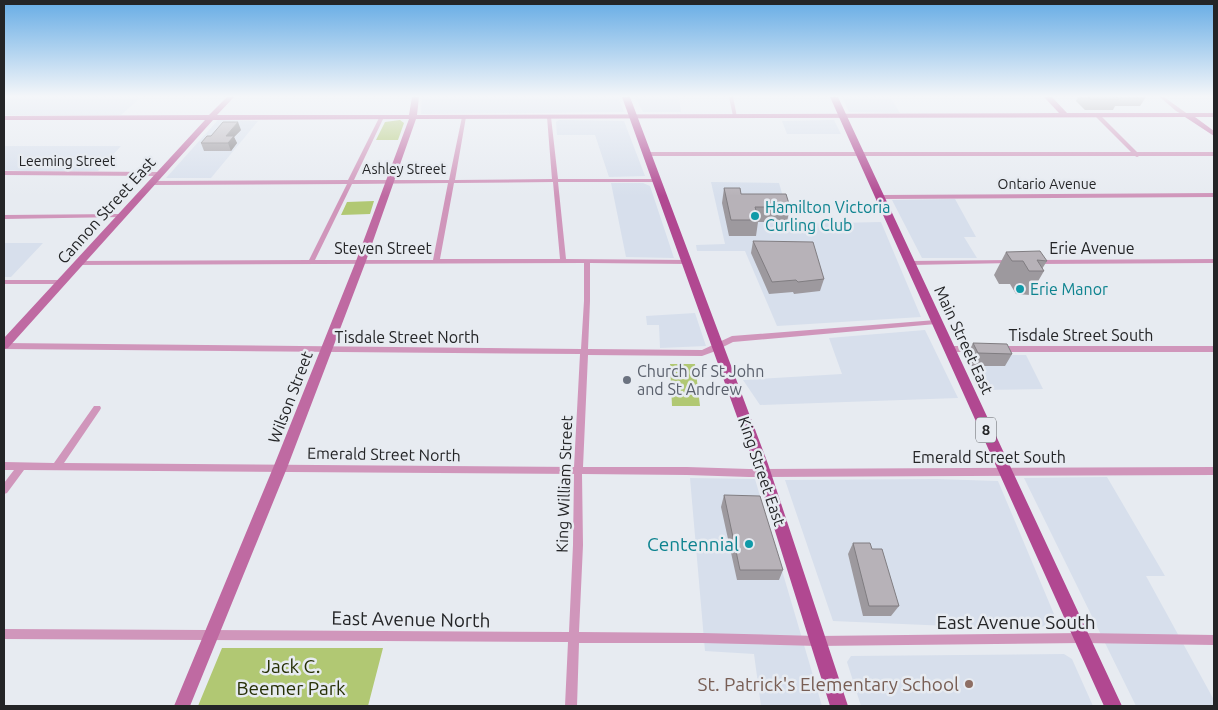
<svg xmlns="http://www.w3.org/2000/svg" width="1218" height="710" viewBox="0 0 1218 710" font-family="Ubuntu,sans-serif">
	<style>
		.built { fill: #d7dfec }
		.green { fill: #b1c873 }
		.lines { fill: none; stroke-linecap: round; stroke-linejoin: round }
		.street { fill: #d096bb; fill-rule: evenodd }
		.secondary { fill: #bf6aa2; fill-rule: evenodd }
		.primary { fill: #b14891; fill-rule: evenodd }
		.wall { fill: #9d999e }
		.shaded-wall { fill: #807d81 }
		.building { fill: #b7b2b8; stroke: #807d81 }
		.culture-dot { fill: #0f9aa8; stroke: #e7ebf1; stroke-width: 2 }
		.worship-dot { fill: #6b7280; stroke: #e7ebf1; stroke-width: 2 }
		.education-dot { fill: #8d6e63; stroke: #e7ebf1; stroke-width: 2 }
		.labels { text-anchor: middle; stroke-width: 5; stroke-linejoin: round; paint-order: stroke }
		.far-street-label { font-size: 14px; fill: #242527; stroke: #e7ebf1 }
		.shield { fill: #e7ebf1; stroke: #5e6064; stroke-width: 1 }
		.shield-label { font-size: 15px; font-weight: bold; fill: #242527 }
		.culture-label { font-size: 16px; fill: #0d838f; stroke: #e7ebf1; text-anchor: start }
		.street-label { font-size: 16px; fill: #242527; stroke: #e7ebf1 }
		.worship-label { font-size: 16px; fill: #5b616d; stroke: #e7ebf1; text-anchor: start }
		.near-culture-label { font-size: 19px; fill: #0d838f; stroke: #e7ebf1; text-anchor: end }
		.near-street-label { font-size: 19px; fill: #242527; stroke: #e7ebf1 }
		.near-park-label { font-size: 19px; fill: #273006; stroke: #e7ebf1 }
		.near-education-label { font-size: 19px; fill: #785e54; stroke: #e7ebf1; text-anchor: end }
	</style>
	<rect width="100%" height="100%" fill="#e7ebf1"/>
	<path class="built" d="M4,97h137l-20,18h-117z
		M422,97h196l6,15 -203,2z
		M635,97h44l2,15h-38z
		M842,97h48l10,16 -51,-1z
		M218,120l40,1 -47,57h-45z
		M559,120l65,1 21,55 -36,1 -14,-42h-38l-1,-13z
		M834,120l7,14h-54l-5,-13z
		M4,146h117l-23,25h-72l-22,-1z
		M711,182l68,1 12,41 90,-2 40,95 -144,9 -32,-75h-48l-1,-6 29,-1z
		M611,183h32l7,3 24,72 -48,-1z
		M955,199l21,38h-12l13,21h-55l-30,-58z
		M4,243h39l-32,34h-7z
		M695,313l11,33 -46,2 -1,-23h-12l-1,-9z
		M925,330l33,68 -198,7 -17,-25 99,-6 -13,-36z
		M965,355h61l17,34 -61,1z
		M1107,477l58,99h-19l68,124v6h-78l-112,-228z
		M690,478l65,1 67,227h-61l-7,-52 -49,-3z
		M936,479l62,2 61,145 -64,2 -162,-7 -48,-141z
		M1064,654l8,5 21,47h-232l-14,-44 4,-6z"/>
	<path class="green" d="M400,120l4,3 -6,17h-22l9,-18z
		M374,201l-4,13 -29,1 6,-13z
		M670,364h25l5,42h-28z
		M222,648h161l-15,58h-170z"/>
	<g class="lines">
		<path class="street" d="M729,97h4l4,20 -4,-1z
			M1160,97h4l25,18 -4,1 -9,-5z
			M1095,114h4l38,38h77v4h-75l-2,1 -2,-1h-488l-3,-2 3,-2h484l-36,-36z
			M380,116l4,1 -30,63h95l13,-63 2,-1 2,1 -11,63 97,-1 -5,-62 2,-1 2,1 7,62h101v2l-2,1h-99l8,77 122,1 3,2 -3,2 -98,-1v38l-2,48 114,1 30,-14 204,-16 4,2 -4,2 -203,18 -20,10 -11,4 -114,-1 -5,112h104l62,2 465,-2v8l-465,2 -62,-2 -105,-1 1,71 -4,87 123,1 115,3 265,-3 132,2v10l-132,-2 -265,3 -115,-3h-123l-2,63h-12l3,-64 -564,-3v-10l565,3 4,-87 1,-71 -550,-4 -17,23 -3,1v-11l10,-13h-10v-8l50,1 40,-57h6l1,2 -1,2 -36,53 510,4 6,-113 -576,-5v-6l577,6 3,-48v-38l-506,2 -3,-2 3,-2 231,-1 38,-76 -196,1 -3,-2 3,-2 197,-1zM553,182l7,77h-120l14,-76zM448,183l-15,77h-118l37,-76z
			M4,171l156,1 3,2 -3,2 -156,-1z
			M1214,193v4l-334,2 -3,-2 3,-2z
			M120,214l2,1v2l-118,2v-4z
			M1214,259v4l-178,1 -3,-2 3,-2z
			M1010,260l2,1 1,1 -1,1 -103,2 -3,-2 3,-2z
			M4,280h56l3,2 -3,2h-56z
			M948,346h32l4,3 -4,3h-32l-4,-3z
			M1001,346h213v6h-213l-4,-3z"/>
		<path class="secondary" d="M227,97h7l-17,18h192l3,-18h7l-2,18 642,-2 -15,-16h8l15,16h147v4h-19l19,14v5l-29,-19 -769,2 -50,142 -79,207 -97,238h-16l99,-238 83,-207 53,-142 -196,1 -205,228 -4,1v-11l201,-218h-201v-4l205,-1z"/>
		<path class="primary" d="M622,97h8l138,367 80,242h-18l-76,-242z
			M830,97h8l284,609h-18z"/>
	</g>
	<path class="wall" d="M1078,97h68l-6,9h-25l-2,4h-28l-9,-9z
		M241,130l-7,7 3,6 -6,8h-27l-3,-8z
		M724,188l17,6 49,13 -3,15h-29l-2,14h-27l-7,-33z
		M753,241l71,38 -4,12 -26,3 -1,-2 -24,2 -18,-41z
		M1006,252l41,9 -5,8 2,2 -14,24 -14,-1 -6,-10h-11l-5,-9z
		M973,343l39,11 -7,12h-34l-5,-10z
		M724,495l59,75 -4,10h-42l-16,-73z
		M853,543l19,6 27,57 -8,10h-28l-15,-62z"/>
	<path class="shaded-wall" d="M238,122l3,8 -7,7 3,6 -6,8 -3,-8 -2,-7z"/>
	<path class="building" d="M1088,97h28l3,2h-29z
		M223,122h15l-12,14h8l-6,7h-27l6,-7h4z
		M724,188h16l1,6h45l4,13h-35l4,13h-28z
		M753,241l60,1 11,37 -26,3 -2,-2 -24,2z
		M1040,251l7,10 -10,-1 7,11h-15l-6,-10h-11l-6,-9z
		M973,343l34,1 5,10 -34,-1z
		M724,495l36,1 23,74h-43z
		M853,543h17l2,6h10l17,57h-30z"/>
	<linearGradient id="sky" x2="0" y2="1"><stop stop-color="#66ace5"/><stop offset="0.49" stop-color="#f4f6f9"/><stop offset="1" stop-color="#f4f6f9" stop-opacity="0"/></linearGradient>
	<rect width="1218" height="196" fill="url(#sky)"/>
	<g class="culture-dot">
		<circle cx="755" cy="216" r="5"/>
		<circle cx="1020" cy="289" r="5"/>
		<circle cx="749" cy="544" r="5"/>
	</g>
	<circle class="worship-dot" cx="627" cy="380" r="5"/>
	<circle class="education-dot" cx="969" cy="684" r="5"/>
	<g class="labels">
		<g class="far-street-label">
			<text x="67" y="166">Leeming Street</text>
			<text x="404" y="174">Ashley Street</text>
			<text x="1047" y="189">Ontario Avenue</text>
		</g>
		<rect class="shield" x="976" y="417.5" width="20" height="25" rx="4"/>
		<g class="shield-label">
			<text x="986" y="435">8</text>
		</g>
		<g class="culture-label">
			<text x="765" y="213">Hamilton Victoria<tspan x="765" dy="18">Curling Club</tspan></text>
			<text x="1030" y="295">Erie Manor</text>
		</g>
		<g class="street-label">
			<text transform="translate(106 210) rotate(-48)" y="6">Cannon Street East</text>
			<text x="383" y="254">Steven Street</text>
			<text x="1092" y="254">Erie Avenue</text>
			<text x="1081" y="341">Tisdale Street South</text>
			<text x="407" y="343">Tisdale Street North</text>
			<text transform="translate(964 340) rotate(65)" y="6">Main Street East</text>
			<text transform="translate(290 397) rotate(-69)" y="6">Wilson Street</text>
			<text transform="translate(384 454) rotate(1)" y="6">Emerald Street North</text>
			<text x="989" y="463">Emerald Street South</text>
			<text transform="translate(762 471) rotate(71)" y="6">King Street East</text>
			<text transform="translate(564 484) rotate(-88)" y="6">King William Street</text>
		</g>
		<g class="worship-label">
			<text x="637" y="377">Church of St John<tspan x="637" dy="18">and St Andrew</tspan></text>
		</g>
		<g class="near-culture-label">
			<text x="739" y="551">Centennial</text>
		</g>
		<g class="near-street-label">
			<text transform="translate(411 619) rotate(1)" y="7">East Avenue North</text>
			<text x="1016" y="629">East Avenue South</text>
		</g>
		<g class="near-park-label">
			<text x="291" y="673">Jack C.<tspan x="291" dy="22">Beemer Park</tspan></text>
		</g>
		<g class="near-education-label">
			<text x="959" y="691">St. Patrick's Elementary School</text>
		</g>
	</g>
	<rect width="1218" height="710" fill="none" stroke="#242527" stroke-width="10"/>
</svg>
